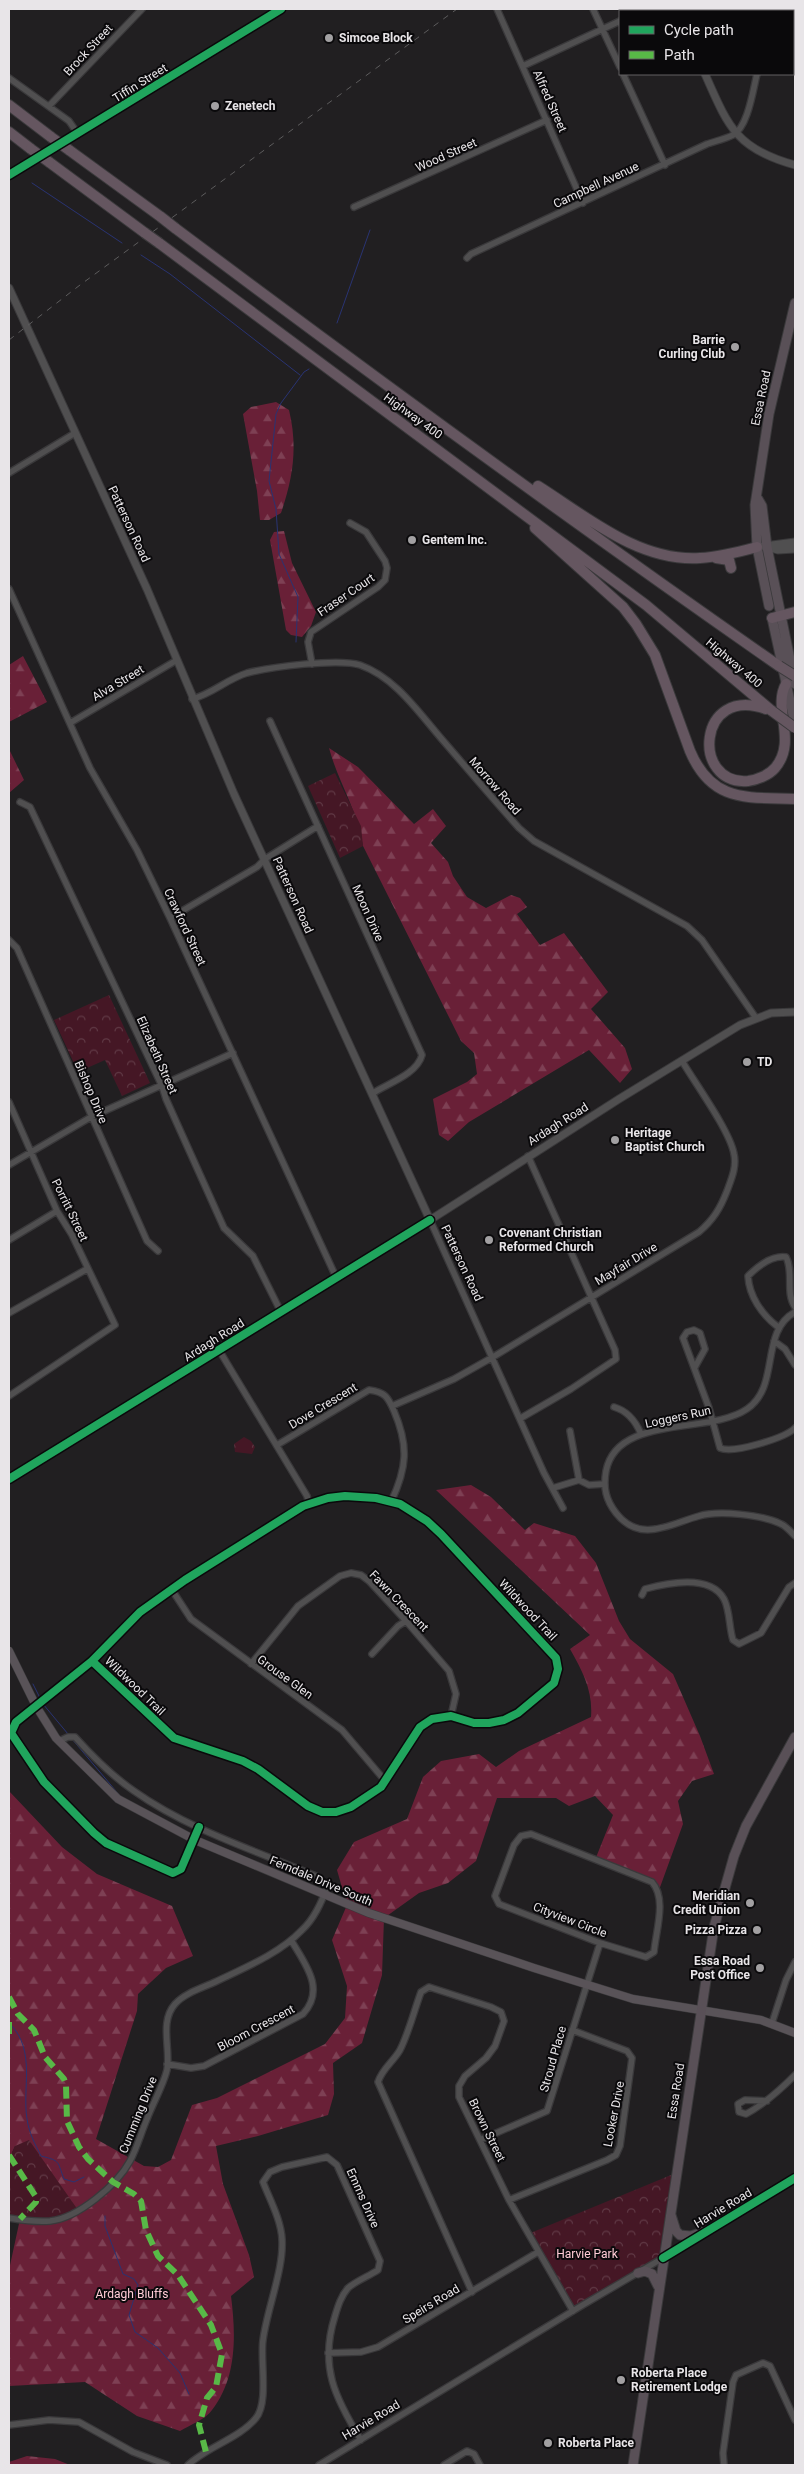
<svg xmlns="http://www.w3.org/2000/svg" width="804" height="2474" viewBox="0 0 804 2474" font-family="Roboto,sans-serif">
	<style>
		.forest { fill: url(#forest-firs) }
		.park { fill: url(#park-crowns) }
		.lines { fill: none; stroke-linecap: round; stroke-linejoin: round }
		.stream { stroke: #293372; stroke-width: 1 }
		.minor-casing { stroke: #3a393b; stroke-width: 8 }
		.tertiary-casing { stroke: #3a393b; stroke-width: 9 }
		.secondary-casing { stroke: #3a393b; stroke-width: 9 }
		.primary-casing { stroke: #3a393b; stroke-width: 11 }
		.motorway-casing { stroke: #3a393b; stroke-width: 12 }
		.minor { stroke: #504f50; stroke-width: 5.5 }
		.tertiary { stroke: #504f50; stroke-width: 7 }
		.secondary { stroke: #595358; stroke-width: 8 }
		.primary { stroke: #595057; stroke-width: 9 }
		.motorway { stroke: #655660; stroke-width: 10 }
		.rail { stroke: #5d5c5d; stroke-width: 1; stroke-dasharray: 6 6; stroke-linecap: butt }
		.motorway-bridge-casing { stroke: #3a393b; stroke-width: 12; stroke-linecap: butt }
		.motorway-bridge { stroke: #655660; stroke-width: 10 }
		.quiet { stroke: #58b947; stroke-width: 6; stroke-dasharray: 12 6; stroke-linecap: butt }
		.cycleway-casing { stroke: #0a090b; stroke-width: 11 }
		.cycleway { stroke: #20a55d; stroke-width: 8 }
		.poi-dot { fill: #a2a0a2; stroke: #0a090b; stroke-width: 2 }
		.labels { text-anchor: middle; stroke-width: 4; stroke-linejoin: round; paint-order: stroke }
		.poi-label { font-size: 12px; font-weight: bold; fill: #e8e5e8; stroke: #0a090b; text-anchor: start }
		.street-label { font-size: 12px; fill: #e8e5e8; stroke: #0a090b }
		.park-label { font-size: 12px; fill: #ffcbd5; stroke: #0a090b }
	</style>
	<defs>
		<pattern id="forest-firs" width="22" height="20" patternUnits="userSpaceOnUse" patternTransform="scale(1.25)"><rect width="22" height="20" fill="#692037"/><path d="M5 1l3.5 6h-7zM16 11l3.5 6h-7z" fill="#7e4054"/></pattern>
		<pattern id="park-crowns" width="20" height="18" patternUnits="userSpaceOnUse" patternTransform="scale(1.25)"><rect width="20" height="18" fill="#451725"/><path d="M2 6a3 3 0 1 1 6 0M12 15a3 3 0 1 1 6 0" fill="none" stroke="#603945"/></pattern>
	</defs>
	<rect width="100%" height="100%" fill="#211f21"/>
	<path class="forest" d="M276,402l13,8c9,37 4,68 -8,103l-12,7h-9l-3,-29 -14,-77 8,-7z
		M284,531l8,32 24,49 -5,14 -9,11 -11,-2 -5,-5 -16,-90 4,-8z
		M23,656l24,46 -38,20v-57z
		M329,748l29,19 56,57 19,-15 13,17 -15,17 17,19 5,14 14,21 19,11 25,-13 9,3 7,9 -10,7 23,31 24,-12 44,59 -17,17 34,39 7,21 -12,14 -31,-33 -120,72 -21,19 -9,-6 -6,-36 34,-17 10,-8 -3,-21 -13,-12 -98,-195c-5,-35 -25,-64 -34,-98z
		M9,749l15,31 -15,13z
		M471,1485l20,12 34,33 9,-7 41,13 21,27 23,58 11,18 43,35 27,62 14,38 -22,7 -14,20 5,23 -24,66 -7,-8 -57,-22 18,-45 -18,-19 -26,10 -13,-8h-59l-21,63 -28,22 -29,10 -35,25 -2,57 -20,68 -29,20 1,31 -6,21 -70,21 -42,10 7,38 26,71 5,22 -23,19c5,39 6,82 -19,114 -6,9 -22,15 -32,21l-43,-15 -52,-34 -76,4v-116l11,-51 -5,-73 -6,13v-368l53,56 35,27 75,32 21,50 -27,12 -28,26 -1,17 -41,128 48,27 14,1 13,-7 21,-55 25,-7 108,-54 20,-26 2,-32 -15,-46 15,-35 -10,-35 17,-28 53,-23 16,-42 18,-16 38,-7 17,13 23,-16 72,-34c2,-26 -8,-45 -21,-68l20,-14 -154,-145z
		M27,2456l28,3 15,6h-61v-3z"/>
	<path class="park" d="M335,773l26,53 2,20 -23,12 -32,-72z
		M109,995l41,88 -28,13 -17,-36 -27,12 -24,-52z
		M244,1437l7,4 4,6 -3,7 -17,-2 -1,-8z
		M29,2140l49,70 -28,11 -41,-3v-59l6,-13z
		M676,2173l-13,85 -90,53 -45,-77z"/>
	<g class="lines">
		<path class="stream" d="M32,183l90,60
			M141,255l29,19 130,101
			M337,323l33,-93
			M296,642l2,-45 -19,-43 -3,-45 -7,-28 7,-67 5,-11 23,-31 5,-3
			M33,1684l7,14
			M43,1704l25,30
			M72,1739l49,58
			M11,2025c25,26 11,63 16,94 2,14 8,25 14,37 20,5 16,5 23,23l10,3 10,-5
			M105,2216v10l18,48 11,5 4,6 -9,30 6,17 23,16 22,25 9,21"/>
		<defs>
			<path id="minor" d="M497,9l86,194
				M593,9l27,58
				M641,11l6,-2
				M771,11l1,-2
				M523,66l97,-45
				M623,74l42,91
				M9,78l60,43 9,13
				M49,106l93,-97
				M354,207l193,-87
				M467,258l4,-4 236,-110c9,-3 18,-5 26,-9 15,-8 20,-45 24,-61
				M9,473l66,-40
				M9,589l81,179 47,82 33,68 166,359
				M312,664l-4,-22 3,-10 67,-45 7,-7 2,-12 -2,-7 -19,-29 -16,-9
				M192,699c20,-5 35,-20 55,-26 24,-6 91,-15 113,-8 37,13 61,51 86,79 24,28 48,56 73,84l15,13 153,85 15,14 54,78
				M270,721l152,334c-5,19 -33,28 -49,38
				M70,723l107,-63
				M20,802l10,5 132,279 4,13 58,129 29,28 28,56
				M170,918l87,-51 8,-8 53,-33
				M9,940l8,8 130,293 11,10
				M9,1102l48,109 15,24 43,90 -106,71
				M9,1165l82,-48 142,-64
				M430,1220l114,253 19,35
				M9,1240l48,-29
				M795,1312c-36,20 -14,74 -48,97 -38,26 -130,5 -141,62 -3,17 0,29 10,42 24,31 54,11 83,3 20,-6 64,-1 82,8 5,2 10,8 14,12
				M9,1313l78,-44
				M778,1327c-16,-12 -29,-31 -30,-51 10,-10 24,-21 38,-19 8,15 -1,36 9,50
				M774,1341l11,8 10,16
				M219,1350l88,146 2,8
				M695,1367l10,-18 -5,-16 -6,-3 -7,2 -4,6 26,70 11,40c13,6 65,-10 75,-20
				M392,1406l62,-27 39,-22 206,-125c14,-12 21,-23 28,-41 4,-11 10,-24 7,-37 -4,-23 -39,-71 -52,-93
				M614,1407c14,4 22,15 27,27
				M521,1418l50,-29 45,-30 -1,-9 -87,-194
				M570,1431l9,49
				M277,1445l92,-55c16,2 19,7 25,21 15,35 13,57 -3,91
				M553,1488l26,-8 10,5 15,-1
				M172,1590l19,29 151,111 39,46 6,4
				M642,1595l3,-6c22,-6 65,-15 79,10 6,11 5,29 9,41l6,4 22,-11 28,-46 6,-4
				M372,1654l26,-28 8,-5
				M92,1661l82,77 69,23 15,8 50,37 14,6h14l15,-5 30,-20 39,-60 12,-8 19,-3 23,7h15l15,-3 14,-7 36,-30 4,-14 -2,-11 -115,-124 -14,-13 -27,-17 -24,-6 -31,-2 -17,2 -25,8 -118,74 -45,32 -48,49 -76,61 -5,11 33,49 50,51 12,10 67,30 8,-4 18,-42
				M251,1664l47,-58 42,-30 11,-3 10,2 8,6 37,40 43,50 7,23 -5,22
				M531,1834l121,48c15,17 4,48 2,70l-8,5 -46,-14 -101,-39 -4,-8 19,-51 7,-9z
				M772,2023l14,-43 9,-18
				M167,2064l24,4 13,-2 99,-52c23,-25 2,-50 -12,-74
				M767,2101l-22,-1 -7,4 1,8 7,2c19,-10 34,-24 49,-39
				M480,2140l67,-29 53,-168
				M509,2200l98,-40 9,-5 4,-9 12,-88 -5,-7 -55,-21
				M9,2218c12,2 29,4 41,3 28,-3 67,-36 80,-60 7,-13 11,-28 17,-42 6,-16 16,-33 20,-49 4,-21 -8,-48 8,-66 10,-11 27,-16 40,-22 29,-14 64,-28 87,-52 12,-11 19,-27 25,-42l-9,-11c-61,-26 -129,-47 -184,-86 -22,-15 -41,-34 -59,-54h-7l-9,4
				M472,2292l-94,-210c4,-13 15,-20 22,-32 9,-18 14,-39 21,-58l8,-5 62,20 10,5 3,9 -9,25 -9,12 -21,18 -6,10v11l50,103 64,111
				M328,2353l33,-1 17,-5 160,-95
				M9,2425l40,-5 30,2 54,30 34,13
				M188,2465c19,-18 52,-27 68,-47 13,-16 4,-58 7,-78 4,-31 21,-71 19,-101 -1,-19 -12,-39 -19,-57l7,-10 12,-5 45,-10 10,8 43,96 -2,9c-9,6 -22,11 -30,18 -7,8 -10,18 -13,28 -16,50 0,82 26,124
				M319,2465l262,-159 82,-48
				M444,2465l23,-14 7,3 6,11
				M724,2465l-1,-12 10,-71 3,-7 27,-12 7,3 25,54"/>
			<path id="tertiary" d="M675,9l1,2
				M705,74c23,52 31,75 90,91
				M9,175l272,-166
				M9,288l138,301 87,205 196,426
				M757,547l38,-5
				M767,547l11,3 17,-1
				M9,1479l421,-259 189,-121 121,-74 31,-12 24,-1
				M663,2258l132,-80"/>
			<path id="secondary" d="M9,1651l27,55 20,32 62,61 77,41 174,73 165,55 99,31 128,21 34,13"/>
			<path id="primary" d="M758,499l4,7 5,41 28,137
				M769,606l-12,-59 -2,-42 14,-91 26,-111
				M772,618l23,106
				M671,2215l5,16 4,4 11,1 15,-5
				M638,2273l7,-2 7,3 6,12
				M633,2465l81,-538 20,-71 12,-30 49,-89"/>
			<path id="motorway" d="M9,105l42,32
				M9,132l22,17
				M69,150l92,67
				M49,162l96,71
				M175,228c199,149 400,296 604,438
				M159,243l487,362 126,106
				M538,486c49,31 101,76 162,72 20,-1 39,-6 57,-11
				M535,528l88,79 13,17 19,31 35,96c22,52 57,46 105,48
				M716,558l13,2 2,8
				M772,618l23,-6
				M766,709c-69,-25 -75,77 -18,72 9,-1 21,-6 27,-13 23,-27 -3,-60 11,-84"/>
		</defs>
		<use href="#minor" class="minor-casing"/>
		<use href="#tertiary" class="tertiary-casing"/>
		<use href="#secondary" class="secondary-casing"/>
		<use href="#primary" class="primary-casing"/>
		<use href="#motorway" class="motorway-casing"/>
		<use href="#minor" class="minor"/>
		<use href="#tertiary" class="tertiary"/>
		<use href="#secondary" class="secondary"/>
		<use href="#primary" class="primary"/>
		<use href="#motorway" class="motorway"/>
		<path class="rail" d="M9,340l71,-55 377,-276"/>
		<defs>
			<path id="motorway-bridge" d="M51,137l18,13
				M31,149l18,13
				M161,217l14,11
				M145,233l14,10
				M779,666l16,10
				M772,711l23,17"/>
		</defs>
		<use href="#motorway-bridge" class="motorway-bridge-casing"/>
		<use href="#motorway-bridge" class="motorway-bridge"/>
		<path class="quiet" d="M9,1997l9,17 16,16 11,27 19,22 2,6 1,36 12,26 9,12 25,23 21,12 7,7 5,29 12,26 20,19 33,50 11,29 -6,33 -9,11 -8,27 7,27
			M9,2022v13
			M9,2155l27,42v5l-16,17"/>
		<defs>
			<path id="cycleway" d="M9,175l272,-166
				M9,1479l421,-259
				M92,1661l82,77 69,23 15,8 50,37 14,6h14l15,-5 30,-20 39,-60 12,-8 19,-3 23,7h15l15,-3 14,-7 36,-30 4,-14 -2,-11 -115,-124 -14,-13 -27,-17 -24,-6 -31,-2 -17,2 -25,8 -118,74 -45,32 -48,49 -76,61 -5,11 33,49 50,51 12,10 67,30 8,-4 18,-42
				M663,2258l132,-80"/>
		</defs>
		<use href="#cycleway" class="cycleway-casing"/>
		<use href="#cycleway" class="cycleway"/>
	</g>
	<g class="poi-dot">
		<circle cx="329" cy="38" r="5"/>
		<circle cx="215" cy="106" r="5"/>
		<circle cx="735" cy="347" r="5"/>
		<circle cx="412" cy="540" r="5"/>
		<circle cx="747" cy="1062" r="5"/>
		<circle cx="615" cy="1140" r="5"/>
		<circle cx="489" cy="1240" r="5"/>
		<circle cx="750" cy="1903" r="5"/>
		<circle cx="757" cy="1930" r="5"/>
		<circle cx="760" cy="1968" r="5"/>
		<circle cx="621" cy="2380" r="5"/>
		<circle cx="548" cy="2443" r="5"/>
	</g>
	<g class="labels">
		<g class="poi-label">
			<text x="339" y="42">Simcoe Block</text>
			<text x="225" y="110">Zenetech</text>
			<text x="725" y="344" text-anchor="end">Barrie<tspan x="725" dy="14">Curling Club</tspan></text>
			<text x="422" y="544">Gentem Inc.</text>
			<text x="757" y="1066">TD</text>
			<text x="625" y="1137">Heritage<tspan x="625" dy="14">Baptist Church</tspan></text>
			<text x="499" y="1237">Covenant Christian<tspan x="499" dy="14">Reformed Church</tspan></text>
			<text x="740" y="1900" text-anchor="end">Meridian<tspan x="740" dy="14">Credit Union</tspan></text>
			<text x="747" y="1934" text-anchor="end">Pizza Pizza</text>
			<text x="750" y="1965" text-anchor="end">Essa Road<tspan x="750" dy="14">Post Office</tspan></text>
			<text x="631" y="2377">Roberta Place<tspan x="631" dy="14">Retirement Lodge</tspan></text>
			<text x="558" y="2447">Roberta Place</text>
		</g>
		<g class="street-label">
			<text transform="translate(88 50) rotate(-47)" y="4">Brock Street</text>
			<text transform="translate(140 83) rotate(-32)" y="4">Tiffin Street</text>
			<text transform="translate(550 101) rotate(66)" y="4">Alfred Street</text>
			<text transform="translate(446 155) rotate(-24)" y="4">Wood Street</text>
			<text transform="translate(596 185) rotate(-25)" y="4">Campbell Avenue</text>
			<text transform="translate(761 398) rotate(-78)" y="4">Essa Road</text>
			<text transform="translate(413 416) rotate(36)" y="4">Highway 400</text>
			<text transform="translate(129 524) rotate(65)" y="4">Patterson Road</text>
			<text transform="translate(346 595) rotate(-34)" y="4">Fraser Court</text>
			<text transform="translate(734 663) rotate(40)" y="4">Highway 400</text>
			<text transform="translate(118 683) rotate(-31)" y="4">Alva Street</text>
			<text transform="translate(495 786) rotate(49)" y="4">Morrow Road</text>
			<text transform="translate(293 895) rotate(66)" y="4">Patterson Road</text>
			<text transform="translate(368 913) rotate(66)" y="4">Moon Drive</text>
			<text transform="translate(185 927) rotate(65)" y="4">Crawford Street</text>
			<text transform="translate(157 1055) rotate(66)" y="4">Elizabeth Street</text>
			<text transform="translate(91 1092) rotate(67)" y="4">Bishop Drive</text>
			<text transform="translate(558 1124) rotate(-32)" y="4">Ardagh Road</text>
			<text transform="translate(70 1210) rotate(64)" y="4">Porritt Street</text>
			<text transform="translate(462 1263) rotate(65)" y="4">Patterson Road</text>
			<text transform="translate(626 1264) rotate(-31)" y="4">Mayfair Drive</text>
			<text transform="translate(214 1340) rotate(-32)" y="4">Ardagh Road</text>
			<text transform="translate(323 1406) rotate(-31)" y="4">Dove Crescent</text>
			<text transform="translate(678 1417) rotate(-12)" y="4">Loggers Run</text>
			<text transform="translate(399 1601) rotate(46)" y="4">Fawn Crescent</text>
			<text transform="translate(528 1610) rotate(47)" y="4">Wildwood Trail</text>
			<text transform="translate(285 1677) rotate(36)" y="4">Grouse Glen</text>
			<text transform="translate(135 1686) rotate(44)" y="4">Wildwood Trail</text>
			<text transform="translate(321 1881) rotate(23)" y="4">Ferndale Drive South</text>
			<text transform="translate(570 1920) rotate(21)" y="4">Cityview Circle</text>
			<text transform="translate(256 2028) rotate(-28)" y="4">Bloom Crescent</text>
			<text transform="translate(553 2059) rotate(-74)" y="4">Stroud Place</text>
			<text transform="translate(676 2091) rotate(-81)" y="4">Essa Road</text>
			<text transform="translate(614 2114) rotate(-79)" y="4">Looker Drive</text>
			<text transform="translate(138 2115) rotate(-68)" y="4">Cumming Drive</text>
			<text transform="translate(487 2130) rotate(64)" y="4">Brown Street</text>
			<text transform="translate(363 2198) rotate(66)" y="4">Emms Drive</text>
			<text transform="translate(723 2208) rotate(-31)" y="4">Harvie Road</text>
			<text transform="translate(431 2304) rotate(-31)" y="4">Speirs Road</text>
			<text transform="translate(371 2420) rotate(-31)" y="4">Harvie Road</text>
		</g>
		<g class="park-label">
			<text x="587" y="2258">Harvie Park</text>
			<text x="132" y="2298">Ardagh Bluffs</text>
		</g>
	</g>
	<rect width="804" height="2474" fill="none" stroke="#e8e5e8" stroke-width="20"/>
	<rect x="619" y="10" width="175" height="65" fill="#0a090b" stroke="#636163"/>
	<rect x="629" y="26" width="25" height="8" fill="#20a55d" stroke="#636163"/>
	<text x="664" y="35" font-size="15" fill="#e8e5e8">Cycle path</text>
	<rect x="629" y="51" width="25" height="8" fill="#58b947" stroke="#636163"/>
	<text x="664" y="60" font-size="15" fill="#e8e5e8">Path</text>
</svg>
